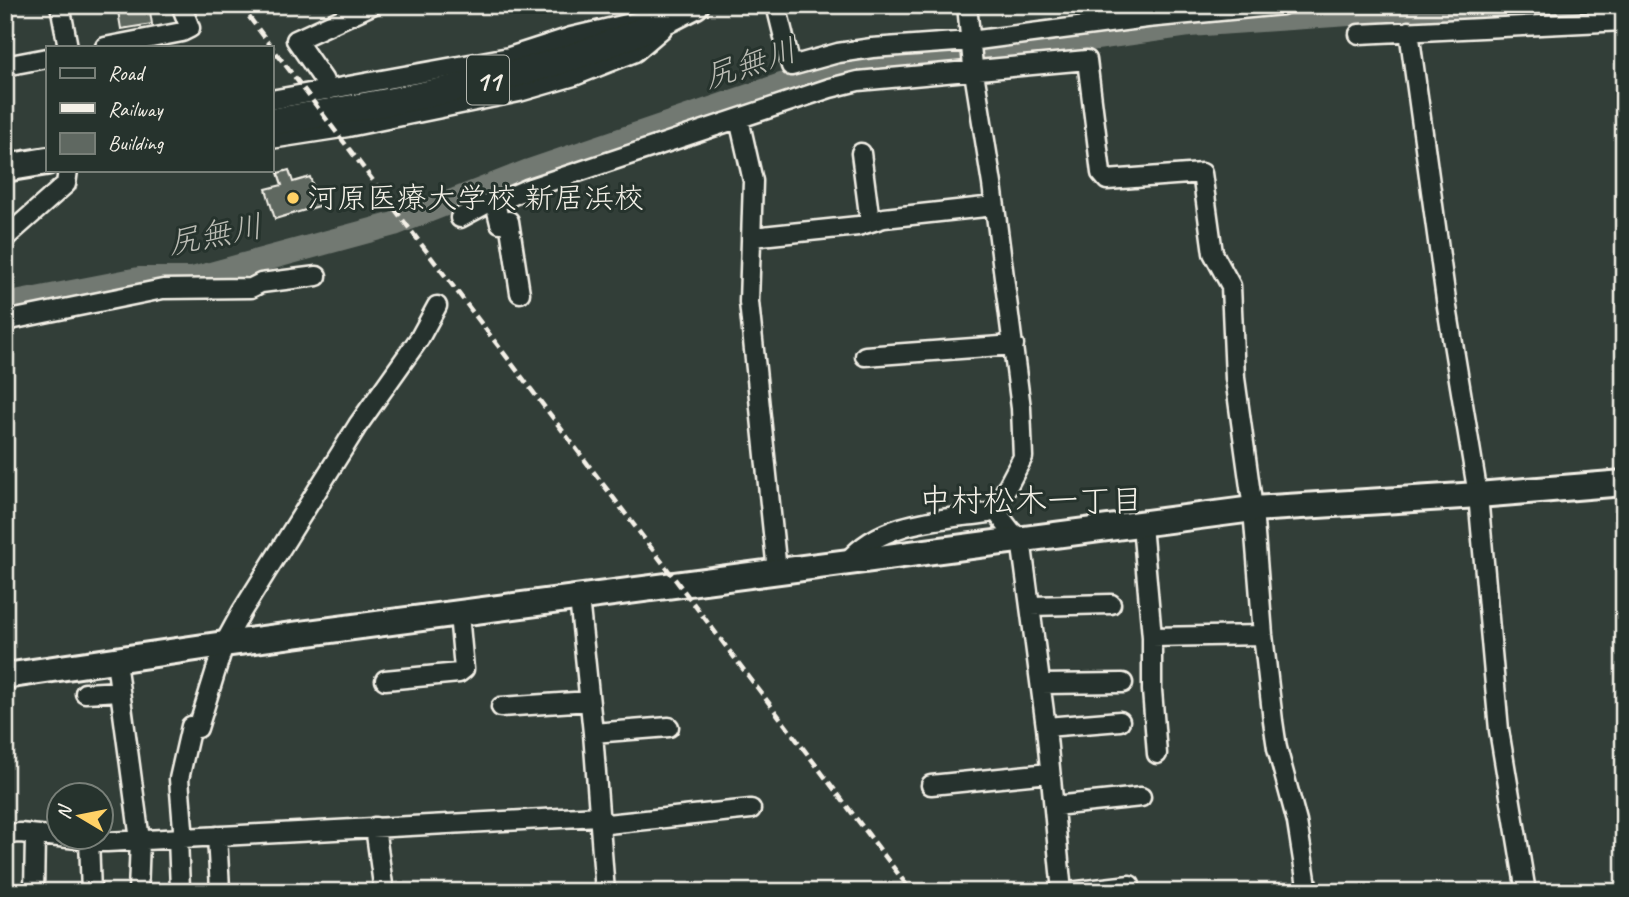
<svg xmlns="http://www.w3.org/2000/svg" width="1629" height="897" viewBox="0 0 1629 897" font-family="Caveat,'Klee One',sans-serif">
	<style>
		.lines { fill: none; stroke-linecap: round; stroke-linejoin: round }
		.river { stroke: #727972; stroke-width: 24 }
		.building { fill: #5f6861; stroke: #f4f1e8; stroke-width: 2 }
		.street-casing { stroke: #f4f1e8; stroke-width: 23 }
		.secondary-casing { stroke: #f4f1e8; stroke-width: 30 }
		.primary-casing { stroke: #f4f1e8; stroke-width: 32 }
		.street { stroke: #26332d; stroke-width: 18 }
		.secondary { stroke: #26332d; stroke-width: 24 }
		.primary { stroke: #26332d; stroke-width: 26 }
		.rail { stroke: #f4f1e8; stroke-width: 4.5; stroke-dasharray: 10 5; stroke-linecap: butt }
		.poi-dot { fill: #ffd166; stroke: #26332d; stroke-width: 2.5 }
		.labels { text-anchor: middle; stroke-width: 6; stroke-linejoin: round; paint-order: stroke }
		.shield { fill: #26332d; stroke: #b6b8b0; stroke-width: 2 }
		.shield-label { font-size: 28px; font-weight: bold; fill: #f4f1e8 }
		.poi-label { font-size: 30px; fill: #f4f1e8; stroke: #26332d; text-anchor: start }
		.water-label { font-size: 32px; font-style: italic; fill: #babbb3; stroke: #26332d }
		.neighbourhood-label { font-size: 32px; fill: #f4f1e8; stroke: #26332d }
	</style>
	<rect width="100%" height="100%" fill="#323e38"/>
	<filter id="ink" filterUnits="userSpaceOnUse"><feTurbulence type="fractalNoise" baseFrequency=".0143" numOctaves="2"/><feDisplacementMap in="SourceGraphic" scale="14" xChannelSelector="R" yChannelSelector="G"/><feConvolveMatrix kernelMatrix="1 2 1 2 8 2 1 2 1" color-interpolation-filters="sRGB"/></filter>
	<g filter="url(#ink)">
		<g class="lines">
			<path class="river" d="M5,305l134,-26h53l202,-55 135,-53 258,-88 57,-17 166,-16 179,-25 160,-11 275,-6"/>
		</g>
		<path class="building" d="M117,5h32l3,19 -31,5z
			M289,170l4,12 17,-5 9,29 -44,13 -9,-30 16,-4 -4,-12z"/>
		<g class="lines">
			<defs>
				<path id="street" d="M60,5l8,42
					M776,5l15,61 47,-13 34,-5 98,-7 177,-23 135,-13
					M967,5l6,61 19,118 29,224 2,49 -28,53 16,21 10,8 25,188 16,165
					M1409,31l38,276 31,188 21,235 27,162
					M1359,34l265,-13
					M105,47l77,-15 8,-4 -9,-23
					M5,66l42,-8
					M328,90l-5,-11 -27,-39 76,-35
					M271,100l238,-43 62,-20 73,-17
					M739,119l14,62 -4,121 28,269
					M271,139l77,-12 171,-35 55,-16 61,-24 27,-23
					M861,153l9,69
					M460,218l26,-14 9,-1
					M752,237l106,-11 26,-8 110,-12
					M5,238l61,-54 2,-14
					M520,293l-11,-72 -9,2 -5,-20 32,-14 303,-101 28,-7 229,-21 14,113 6,7 95,-7 11,80 18,33 4,92 18,131 10,126 10,86 4,27 20,74 11,70
					M5,321l158,-32 88,-1 10,-5 56,-7
					M865,356l149,-11
					M1142,525l10,112v53l5,64
					M847,562c34,-41 91,-42 141,-49l7,-3
					M579,598l14,135 12,159
					M1031,606l80,-2
					M1152,637l111,-2
					M116,661l24,179 -2,52
					M385,680l74,-7 5,-4 -5,-55
					M1041,684l82,-1
					M85,693l35,-2
					M501,707l88,-6
					M1046,727l74,-6
					M593,733l76,-6
					M931,785l118,-12
					M1054,806l87,-9
					M375,827l9,65
					M5,834l15,-1 87,9 492,-26 8,8 144,-15
					M217,836l3,53
					M178,838l2,51
					M182,838l1,-10 -4,-49 12,-53 7,2 26,-84 18,-33 116,-186 61,-86 18,-33
					M89,840l2,52
					M34,892l1,-56
					M1069,892l61,-7"/>
				<path id="secondary" d="M5,676l219,-32 1029,-135 225,-14 146,-12"/>
				<path id="primary" d="M271,122c144,-24 294,-47 424,-117
					M5,168l42,-7"/>
			</defs>
			<use href="#street" class="street-casing"/>
			<use href="#secondary" class="secondary-casing"/>
			<use href="#primary" class="primary-casing"/>
			<use href="#street" class="street"/>
			<use href="#secondary" class="secondary"/>
			<use href="#primary" class="primary"/>
			<path class="rail" d="M240,5l672,887"/>
		</g>
	</g>
	<circle class="poi-dot" cx="293" cy="198" r="7"/>
	<g class="labels">
		<rect class="shield" x="467" y="55.5" width="42" height="49" rx="5"/>
		<g class="shield-label">
			<text x="488" y="90">11</text>
		</g>
		<g class="poi-label">
			<text x="307" y="208">河原医療大学校 新居浜校</text>
		</g>
		<g class="water-label">
			<text transform="translate(750 63) rotate(-18)" y="11">尻無川</text>
			<text transform="translate(215 234) rotate(-11)" y="11">尻無川</text>
		</g>
		<g class="neighbourhood-label">
			<text x="1031" y="511">中村松木一丁目</text>
		</g>
	</g>
	<rect width="1629" height="897" fill="none" stroke="#26332d" stroke-width="28"/>
	<rect x="14" y="14" width="1601" height="869" fill="none" stroke="#f4f1e8" stroke-width="2.5" filter="url(#ink)"/>
	<rect x="46" y="46" width="228" height="126" fill="#26332d" stroke="#787f78" stroke-width="2"/>
	<rect x="60" y="68" width="35" height="10" fill="#26332d" stroke="#787f78" stroke-width="2"/>
	<text x="108" y="80" font-size="21" fill="#f4f1e8">Road</text>
	<rect x="60" y="103" width="35" height="10" fill="#f4f1e8" stroke="#787f78" stroke-width="2"/>
	<text x="108" y="116" font-size="21" fill="#f4f1e8">Railway</text>
	<rect x="60" y="133" width="35" height="21" fill="#5f6861" stroke="#787f78" stroke-width="2"/>
	<text x="108" y="150" font-size="21" fill="#f4f1e8">Building</text>
	<g transform="translate(80 816) rotate(280)"><circle r="33" fill="#26332d" stroke="#787f78" stroke-width="2"/>
	<path d="M0-5L12 26L0 18L-12 26Z" fill="#ffd166"/>
	<text y="-10" font-size="19" font-weight="bold" text-anchor="middle" fill="#f4f1e8">N</text>
	</g>
</svg>
